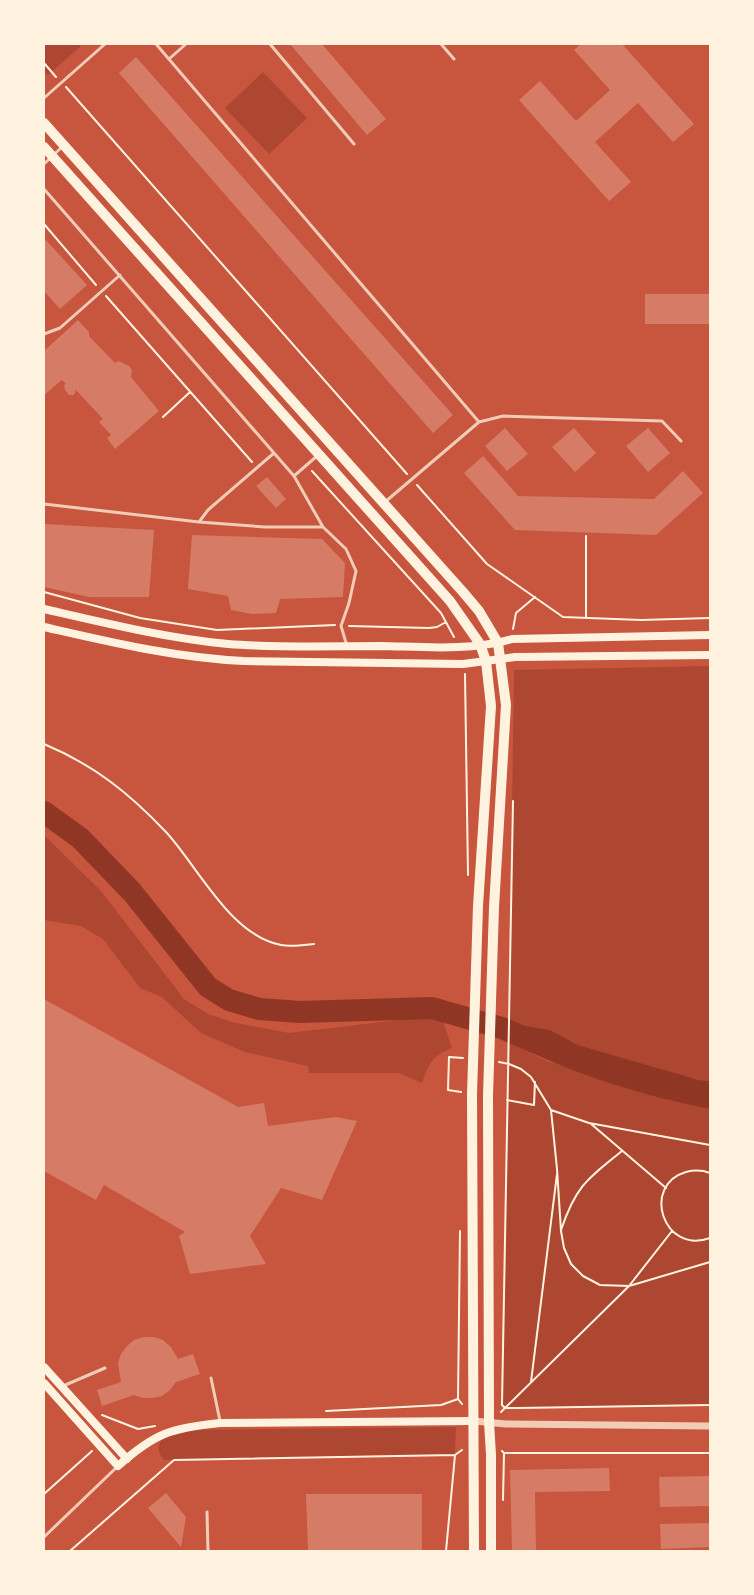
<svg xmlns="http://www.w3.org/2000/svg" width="754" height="1595" viewBox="0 0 754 1595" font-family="Commissioner,sans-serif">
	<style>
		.green { fill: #ae4732 }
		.water { fill: #8f3625 }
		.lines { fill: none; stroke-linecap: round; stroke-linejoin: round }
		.river { stroke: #8f3625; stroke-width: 22 }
		.building { fill: #d67c66 }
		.path { stroke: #fff3e0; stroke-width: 2 }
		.service { stroke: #f1ccb7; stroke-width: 3 }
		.tertiary { stroke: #f1ccb7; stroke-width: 7 }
		.secondary { stroke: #fff3e0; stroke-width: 8 }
		.primary { stroke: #fff3e0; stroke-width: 10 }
	</style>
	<rect width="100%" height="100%" fill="#c8553d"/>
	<path class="green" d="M44,44h39l-35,31 -4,-4z
		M263,72l44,46 -38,36 -44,-46z
		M710,666v415l-11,-1 -121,-35 -28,-15 -41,-7 5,-353z
		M44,835l57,56 83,108 24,15 24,8 57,11 152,-18 11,33c-20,8 -23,15 -30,35l-23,-10h-90l-1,-7 -63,-14 -44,-19 -39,-36 -22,-9 -37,-49 -22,-13 -37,-6z
		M509,1042l38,19 137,42 26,6v296l-205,3 -3,-3z
		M456,1427l-1,28 -291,5c-18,-23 13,-27 29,-30z"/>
	<path class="water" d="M509,1023l41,7 28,15 121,35 11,1v28c-70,-14 -137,-35 -201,-67z"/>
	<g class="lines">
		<path class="river" d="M44,812l36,26 52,54 76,95 21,13 30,9 41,3 132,-4 70,20 32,14"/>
	</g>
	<path class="building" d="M290,44h32l64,75 -19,16z
		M581,44h41l72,80 -21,18 -35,-39 -43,39 36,40 -22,19 -90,-101 21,-19 36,40 34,-31 -36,-40z
		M136,57l317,358 -20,18 -314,-360z
		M44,238l43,47 -27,24 -16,-18z
		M645,294h65v30h-65z
		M78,320l11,12v4l26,27 4,-2 10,5 3,4 -1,7 28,34 -44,38 -8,-11 4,-3 -12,-13 4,-3 -27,-29 -2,5h-5l-4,-5 -1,-5 2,-1 -4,-4 -18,15v-44z
		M505,428l23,26 -21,17 -22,-25z
		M574,428l22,25 -21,19 -23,-25z
		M648,428l22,25 -22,19 -22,-26z
		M483,456l35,40 136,3 29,-28 20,22 -47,42 -141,-5 -51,-57z
		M267,477l19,22 -10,9 -20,-22z
		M44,524l110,6 -5,67h-60l-45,-10z
		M192,535l130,4 23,24 -2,34 -63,2 -4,14 -24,1 -21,-4 -3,-14 -40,-7z
		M44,999l194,108 26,-4 4,23 68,-9 21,4 -35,79 -41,-12 -31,48 16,28 -76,10 -11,-38 6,-4 -81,-47 -8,15 -52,-29z
		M144,1337h10l9,3 8,7 7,12 15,-5 7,20 -24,8 -6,8 -8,6 -9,2h-10l-9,-3 -32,11 -5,-16 24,-8 -3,-19 3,-9 6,-8 7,-6z
		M609,1468l1,23 -75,1 1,59h-24l-2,-81z
		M710,1476v30l-50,1 -1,-30z
		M166,1493l20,24 -5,30 -33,-39z
		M306,1494h116v57h-114z
		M710,1523v24l-49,2 -1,-25z"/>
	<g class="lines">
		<path class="path" d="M44,63l12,14
			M66,87l341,387
			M44,224l52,61
			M106,296l146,166
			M163,417l27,-25
			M312,471l129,142 13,24
			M417,485l70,79 76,53 78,3 69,-2
			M586,536v82
			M44,592l96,26 77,12 118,-5
			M349,626l80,2 8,-1 9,-5
			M513,629l3,-16 19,-16
			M465,674l3,201
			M44,744c50,21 85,49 122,88 33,36 64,103 115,113 10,2 23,0 33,-1
			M513,801l-11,604 3,3 124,-122 43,-55
			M499,1062l10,2 12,5 10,8 20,33 6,59 4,62 3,17 7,16 12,12 17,9 29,1 81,-24
			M461,1092l-13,-2 1,-33 14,1
			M507,1100l27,5 1,-23
			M551,1110l38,13 121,22
			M590,1123l76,65
			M710,1173c-8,-3 -16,-3 -24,-1 -45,13 -23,83 24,66
			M561,1230c15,-44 26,-51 61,-79
			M460,1231l-2,168 4,5
			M531,1382l26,-208
			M326,1411l115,-6 17,-6
			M501,1412l4,-4h13l192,-3
			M102,1415l36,14 17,-3
			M502,1451l2,2 -1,47
			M504,1453h206
			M44,1494l48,-43
			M70,1551l104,-91 281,-5 7,-5
			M446,1551l9,-96"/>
		<path class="service" d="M156,44l323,378
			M270,44l84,100
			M441,44l13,15
			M169,59l17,-15
			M44,98l61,-54
			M44,164l19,-18
			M44,189l250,287 29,51
			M44,334l16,-6 60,-53
			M294,476l23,-20
			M385,502l94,-80 24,-6 159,5 19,20
			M44,504l155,18 66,5h58l23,22 10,22 -7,32 -8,23 6,20
			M199,522l9,-12 66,-57
			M211,1378l9,43
			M63,1386l42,-18
			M207,1512l1,39
			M44,1537l74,-71"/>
		<path class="tertiary" d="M474,1421l32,3 204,2"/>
		<path class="secondary" d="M44,609c61,14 122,29 184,35 51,4 103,2 154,2 43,1 88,5 130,-7l198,-4
			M44,627c66,15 132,31 200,34l219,3 52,-7 195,-2
			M44,1367l83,92
			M44,1383l74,83c37,-33 53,-38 102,-43l254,-2"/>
		<path class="primary" d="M44,123l419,469 16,19 19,32 8,62 -12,202 -6,189 1,326 2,33v96
			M44,147l406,454 30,43 6,17 5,45 -13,200 -6,188 2,457"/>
	</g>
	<rect width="754" height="1595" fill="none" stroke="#fff3e0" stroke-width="90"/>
</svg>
